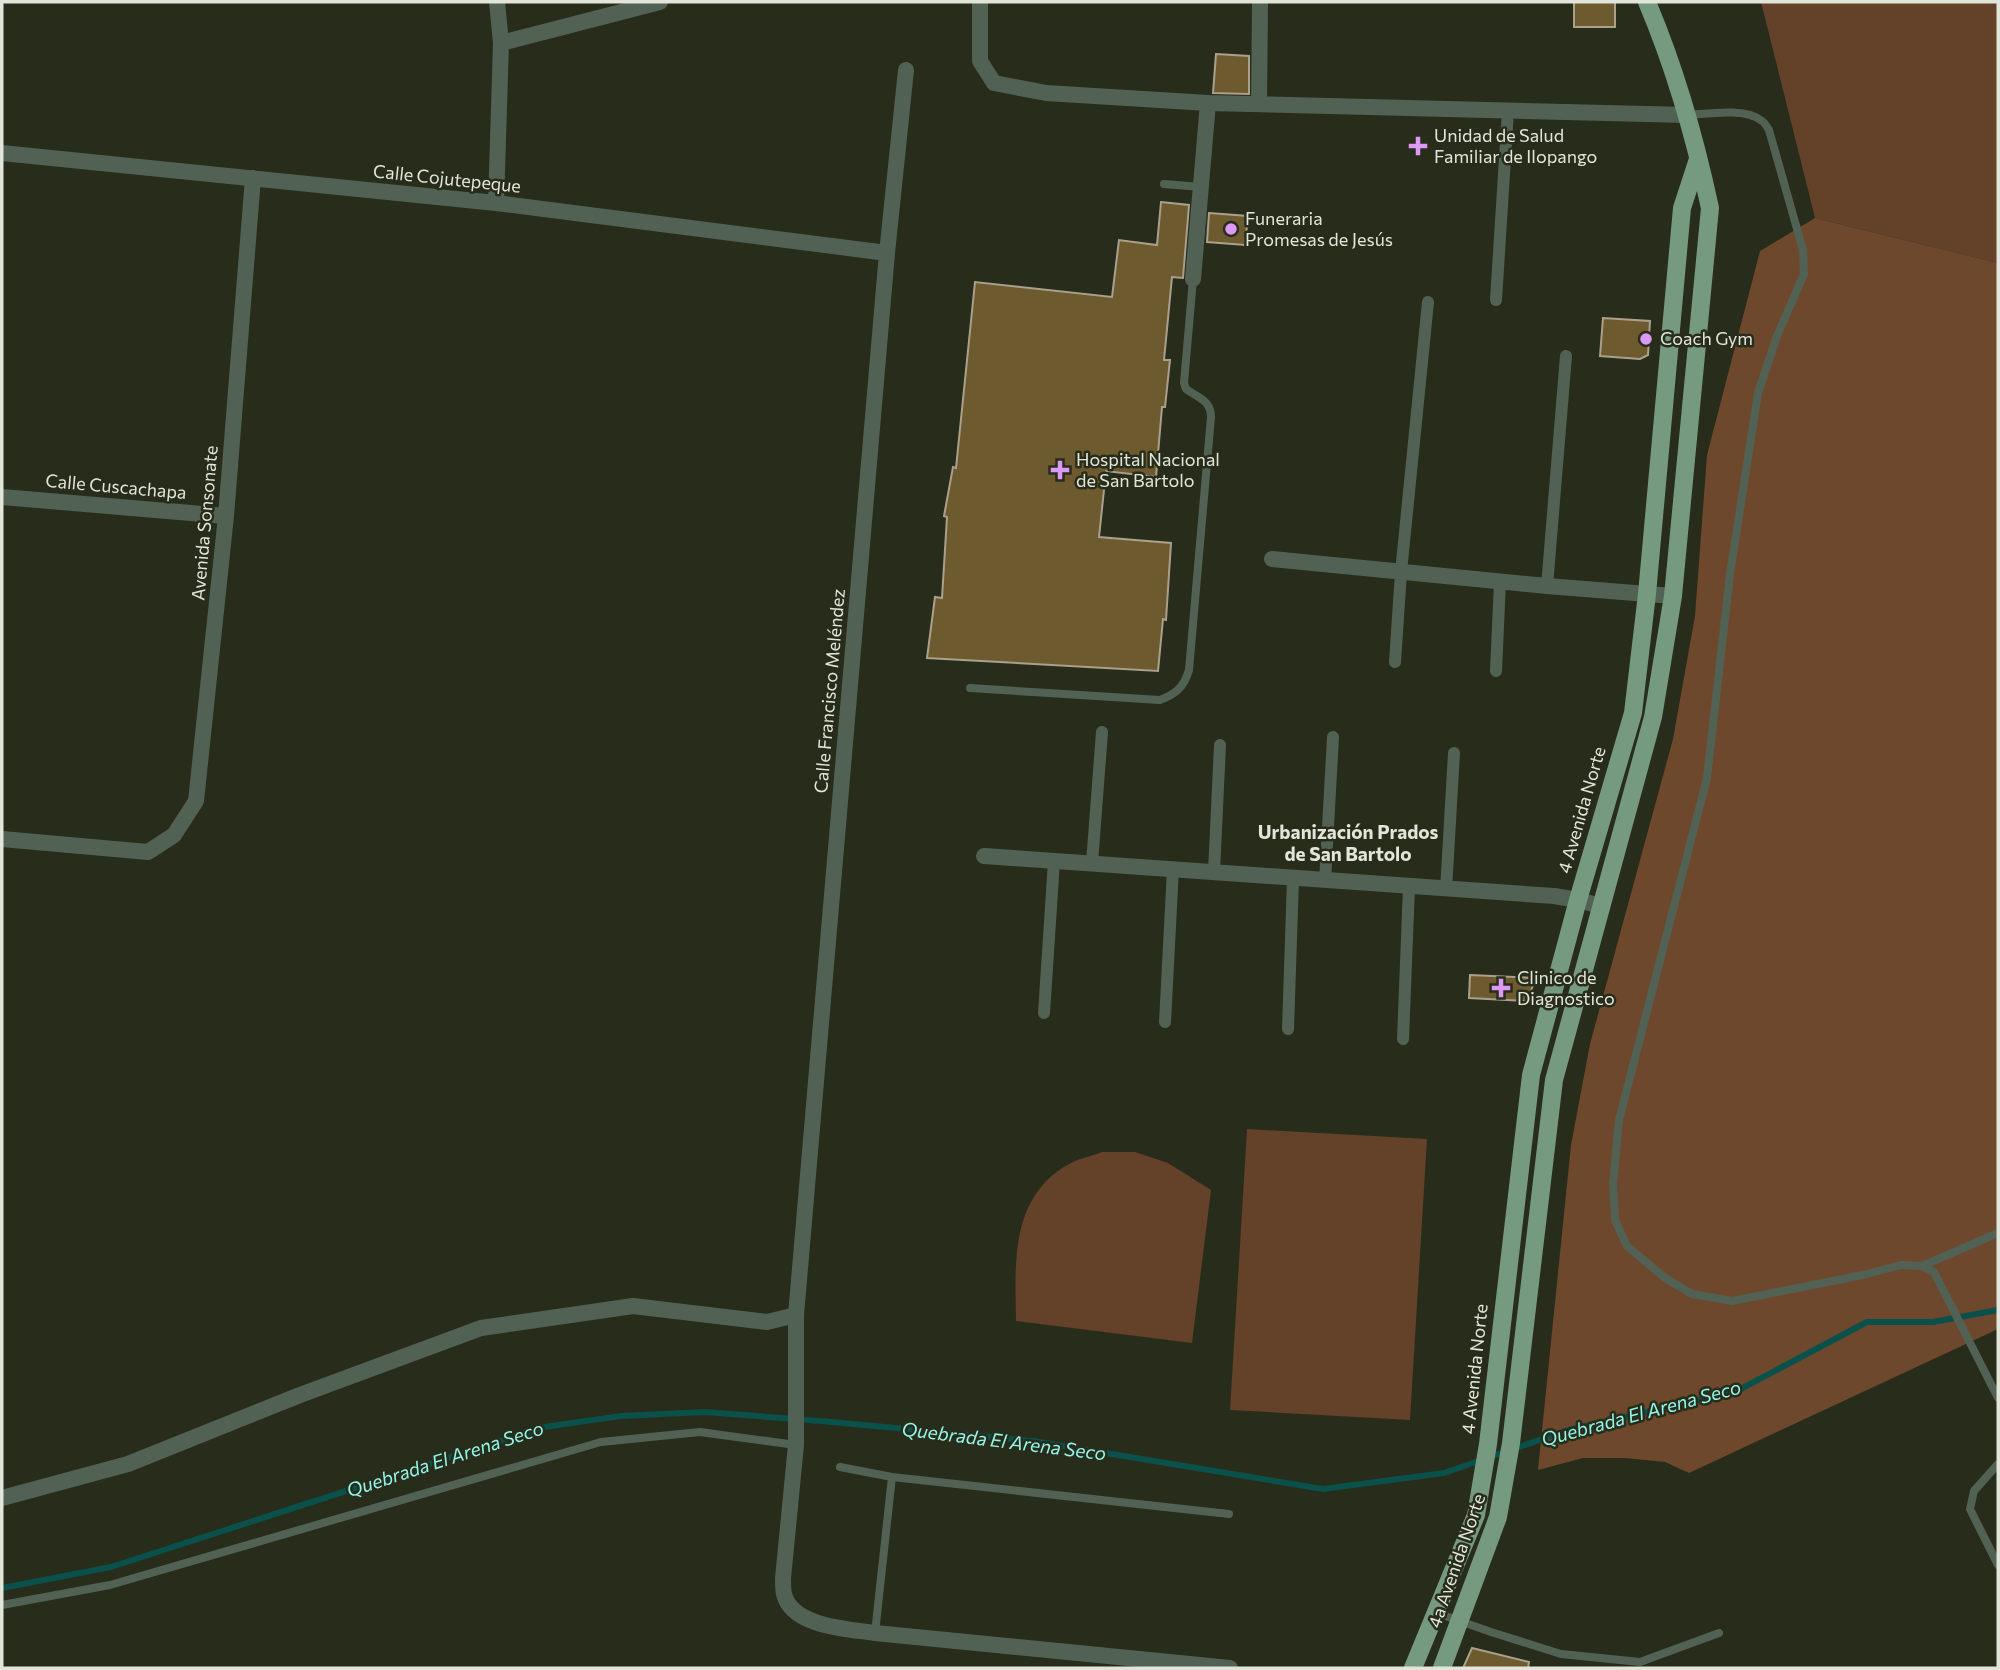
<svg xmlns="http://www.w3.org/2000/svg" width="2000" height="1670" viewBox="0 0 2000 1670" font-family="Commissioner,sans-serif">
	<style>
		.green { fill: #644129 }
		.forest { fill: #6e482d }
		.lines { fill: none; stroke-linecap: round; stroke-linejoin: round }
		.stream { stroke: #09514a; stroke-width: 6 }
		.building { fill: #6d5b2f; stroke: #aaa08b; stroke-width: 2 }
		.service { stroke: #516255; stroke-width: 8 }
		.pedestrian { stroke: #516255; stroke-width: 12 }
		.minor { stroke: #516255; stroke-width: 16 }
		.primary { stroke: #769a7f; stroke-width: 18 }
		.poi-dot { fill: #dc99f5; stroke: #282c1a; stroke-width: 2.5 }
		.labels { text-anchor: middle; stroke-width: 5; stroke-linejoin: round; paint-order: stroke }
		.poi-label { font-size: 18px; fill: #e2e6da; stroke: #282c1a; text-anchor: start }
		.street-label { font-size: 18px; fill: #e2e6da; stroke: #282c1a }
		.neighbourhood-label { font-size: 19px; font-weight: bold; fill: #e2e6da; stroke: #282c1a }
		.water-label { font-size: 19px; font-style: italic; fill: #93f6ea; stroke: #282c1a }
	</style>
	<rect width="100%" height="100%" fill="#282c1a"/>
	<path class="green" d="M1761,2h237v261l-183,-45z
		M1247,1129l180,10 -17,281 -180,-10z
		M1102,1152h33l33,11 43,27 -19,153 -176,-22c-1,-59 -6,-126 55,-158 9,-5 21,-7 31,-11z"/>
	<path class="forest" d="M1815,218l183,45v1066l-309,144 -24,-11 -40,-4h-42l-45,12 33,-325 19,-101 83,-305 22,-123 12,-161 53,-204z"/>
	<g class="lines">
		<path class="stream" d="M2,1588l109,-21 433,-140 77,-11 84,-4 116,9 212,20 290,48 121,-16 124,-43 169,-39 130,-69h66l65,-12"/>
	</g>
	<path class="building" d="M1574,2h41v25h-41z
		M1216,54l33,2v38l-36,-1z
		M1161,202l28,3 -6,73 -11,-1 -8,83h6l-5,47h-3l-6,70 -50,-6 -7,66 72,6 -5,77 -3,-1 -5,52 -231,-13 8,-61 7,1 5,-81 -3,-1 9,-49 3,1 19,-186 137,15 7,-57 38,5z
		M1209,213l39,3 -3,29 -38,-3z
		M1603,318l47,3 -2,34 -8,4 -40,-3z
		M1470,975l65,3 -7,23 -59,-3z
		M1472,1648l57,14 -1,6h-65z"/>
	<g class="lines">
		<path class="service" d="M1687,115c20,-1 58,-8 75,6 3,2 5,6 7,9l34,120 1,24 -27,62 -19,57 -28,181 -23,204 -88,342 -6,64 2,36 12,26 38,32 27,16 40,7 131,-26 38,-10 21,1 76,-33
			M1164,184l37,3
			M970,688l190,12c16,-6 24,-13 29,-30l22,-253c0,-17 -13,-19 -25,-28l-2,-6 9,-104
			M1922,1266l12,6 64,126
			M1998,1464l-24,27 -4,18 28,56
			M840,1467l52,10 337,37
			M2,1605l108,-20 491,-143 99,-10 96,13
			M1437,1613l54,19 70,22 79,8 79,-29
			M875,1633l17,-156"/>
		<path class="pedestrian" d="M1496,300l12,-189
			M1547,586l19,-230
			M1395,662l6,-90 27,-270
			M1496,671l4,-89
			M1092,863l10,-131
			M1214,872l6,-127
			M1325,881l8,-144
			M1446,890l8,-137
			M1044,1013l10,-152
			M1165,1022l8,-153
			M1288,1029l5,-150
			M1403,1039l6,-152"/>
		<path class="minor" d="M980,2v59l14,22 52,10 162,10 479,12
			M501,43l159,-41
			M906,70l-19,183 -91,1062v130l-13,133c0,5 0,11 1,16 8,33 65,35 91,39l355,35
			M1259,104l1,-102
			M2,153l494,50 391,50
			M496,203l5,-160 -4,-41
			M1193,279l15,-176
			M2,497l224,19
			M1272,559l275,27 126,10
			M2,839l146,13 26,-17 22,-34 30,-285 27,-338
			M984,856l570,40 24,4 23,6
			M2,1498l126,-34 172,-69 181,-67 152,-22 134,16 29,-7"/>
		<path class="primary" d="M1413,1668l63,-153 12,-71 43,-369 47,-175 55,-187 14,-119 35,-386 16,-49
			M1442,1668l56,-151 13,-74 43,-363 99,-363 20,-121 37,-388c-15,-70 -35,-140 -63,-206"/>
	</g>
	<g class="poi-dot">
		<path d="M1414.5 135.5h7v7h7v7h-7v7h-7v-7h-7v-7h7z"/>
		<circle cx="1231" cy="229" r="7"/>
		<circle cx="1646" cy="339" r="7"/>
		<path d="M1056.5 459.5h7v7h7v7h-7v7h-7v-7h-7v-7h7z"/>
		<path d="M1497.5 977.5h7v7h7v7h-7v7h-7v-7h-7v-7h7z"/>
	</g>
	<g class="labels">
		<g class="poi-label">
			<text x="1434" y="142">Unidad de Salud<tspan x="1434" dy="21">Familiar de Ilopango</tspan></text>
			<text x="1245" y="225">Funeraria<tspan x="1245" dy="21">Promesas de Jesús</tspan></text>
			<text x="1660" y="345">Coach Gym</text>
			<text x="1076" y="466">Hospital Nacional<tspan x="1076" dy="21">de San Bartolo</tspan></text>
			<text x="1517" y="984">Clinico de<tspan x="1517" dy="21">Diagnostico</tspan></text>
		</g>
		<g class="street-label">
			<text transform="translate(447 179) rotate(6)" y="6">Calle Cojutepeque</text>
			<text transform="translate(116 487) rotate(5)" y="6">Calle Cuscachapa</text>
			<text transform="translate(205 523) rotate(-85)" y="6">Avenida Sonsonate</text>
			<text transform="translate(830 691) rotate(-85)" y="6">Calle Francisco Meléndez</text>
			<text transform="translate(1582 810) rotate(-74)" y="6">4 Avenida Norte</text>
			<text transform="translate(1475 1369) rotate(-84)" y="6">4 Avenida Norte</text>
			<text transform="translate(1457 1561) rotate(-71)" y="6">4a Avenida Norte</text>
		</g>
		<g class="neighbourhood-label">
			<text x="1348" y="839">Urbanización Prados<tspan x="1348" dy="22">de San Bartolo</tspan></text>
		</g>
		<g class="water-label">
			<text transform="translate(1641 1413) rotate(-15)" y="7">Quebrada El Arena Seco</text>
			<text transform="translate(1004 1441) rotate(7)" y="7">Quebrada El Arena Seco</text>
			<text transform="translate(445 1459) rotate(-18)" y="7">Quebrada El Arena Seco</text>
		</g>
	</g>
	<rect width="2000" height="1670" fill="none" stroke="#e2e6da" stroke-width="7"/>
</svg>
